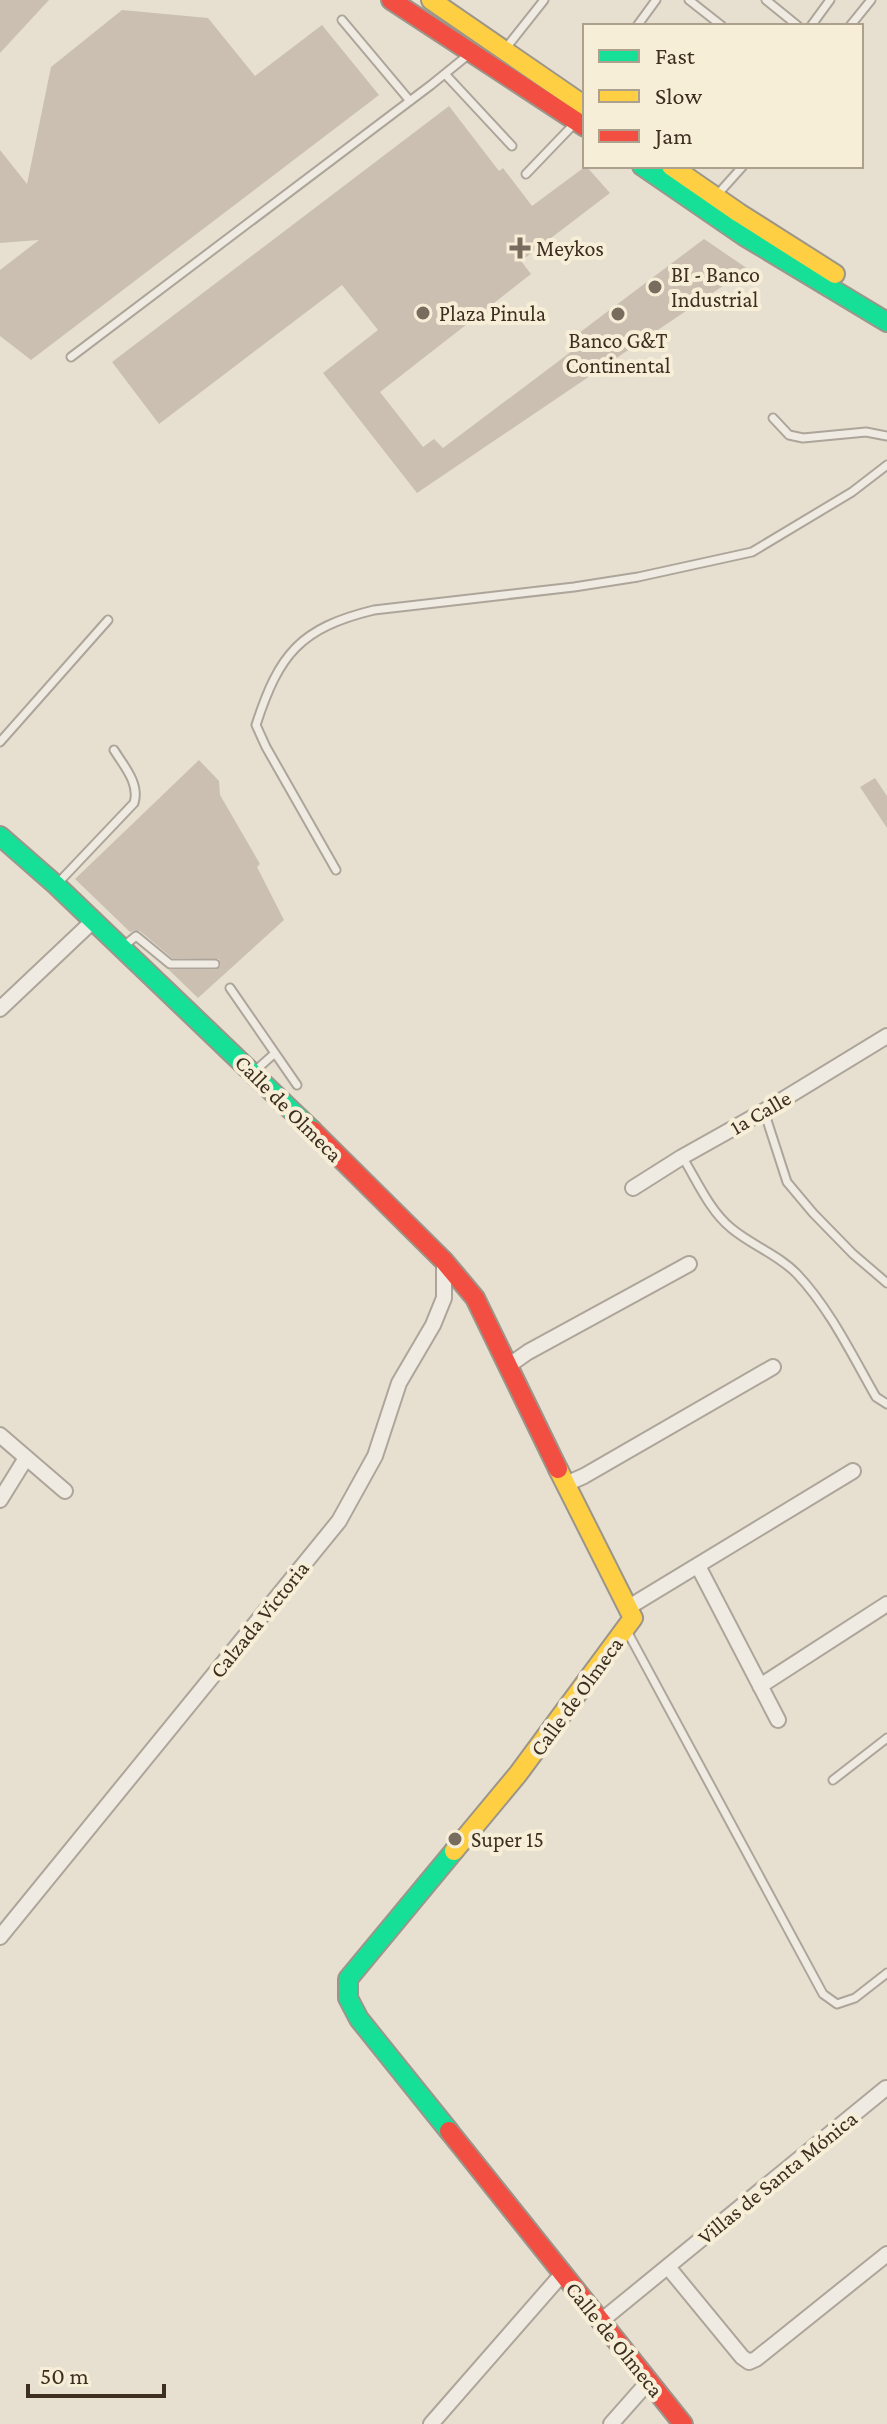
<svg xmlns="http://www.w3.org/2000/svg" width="887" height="2424" viewBox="0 0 887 2424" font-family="'Crimson Pro',serif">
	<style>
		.building { fill: #cbbfb2 }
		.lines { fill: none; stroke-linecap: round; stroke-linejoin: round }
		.lane-casing { stroke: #ada599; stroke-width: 11 }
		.street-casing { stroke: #ada599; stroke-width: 18 }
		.fast-casing { stroke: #9c958a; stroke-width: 22 }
		.slow-casing { stroke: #9c958a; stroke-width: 22 }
		.jam-casing { stroke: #9c958a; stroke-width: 22 }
		.lane { stroke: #efebe3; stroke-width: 7 }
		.street { stroke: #efebe3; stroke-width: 14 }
		.fast { stroke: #16e098; stroke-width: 18 }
		.slow { stroke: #ffcf43; stroke-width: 18 }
		.jam { stroke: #f24e42; stroke-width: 18 }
		.poi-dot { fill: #786c5e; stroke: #f7eed8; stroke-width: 3 }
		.labels { text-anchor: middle; stroke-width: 8; stroke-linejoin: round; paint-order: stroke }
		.poi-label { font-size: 22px; fill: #3d2e20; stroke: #f7eed8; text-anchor: start }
		.street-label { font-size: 22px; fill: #3d2e20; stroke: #f7eed8 }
	</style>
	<rect width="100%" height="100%" fill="#e7e0d1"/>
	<path class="building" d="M0,0h49l-49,53z
		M122,10l86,8 47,58 67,-51 57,70 -348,265 -31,-24v-66l39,-30 -39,3v-93l27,34 24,-117z
		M449,106l50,65 4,-3 29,38 54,-40 24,27 -89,68 10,13 -151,118 43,55 11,-8 9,9 133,-100 -5,-9 133,-100 44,30 -331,224 -94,-120 55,-43 -36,-45 -183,139 -47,-62z
		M199,760l20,21 1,14 40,69 -3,3 27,53 -86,78 -29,-28h47l5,-5 -2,-6 -47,-1 -32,-27 -5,-1 -5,2 -55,-53z
		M875,778l12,18v32l-27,-41z"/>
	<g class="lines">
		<defs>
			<path id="lane" d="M689,0l33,26
				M766,0l32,26
				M342,20l68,81
				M637,26l19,-26
				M811,26l19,-26
				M850,26l21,-26
				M506,48l38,-48
				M445,74l67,72
				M526,174l49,-51
				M717,195l26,-29
				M71,357l360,-272 37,-30
				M773,418l16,17 14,3 63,-6 21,4
				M0,742l108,-122
				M336,870l-70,-123 -10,-22c23,-71 44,-97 118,-115l200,-23 64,-10 114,-25 100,-60 35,-27
				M58,883l76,-80c6,-19 -10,-37 -20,-53
				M124,946l12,-10 34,28h45
				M230,988l67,97
				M256,1070l19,-17
				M764,1111l23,71 26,31 40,41 34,29
				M683,1158c14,23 27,53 48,70 20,17 48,27 66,46 33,35 55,81 79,123l11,7
				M627,1631l196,363 14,10 18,-6 32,-25
				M833,1780l54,-42"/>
			<path id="street" d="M0,1009l94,-89
				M633,1188l49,-31 82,-46 123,-75
				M508,1366l20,-14 161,-88
				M0,1435l65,56
				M566,1484l18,-8 189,-109
				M0,1500l26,-42
				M698,1566l80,154
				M629,1607l224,-136
				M760,1686l127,-82
				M0,1937l339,-416 36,-65 24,-73 34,-58 11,-27v-37
				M668,2267l74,90 7,5 7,-3 131,-105
				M601,2321l285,-233
				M431,2424l132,-151
				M611,2424l38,-43"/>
			<path id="fast" d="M642,166l102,70 143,86
				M0,836l56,49 256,245
				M449,2131l-90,-112 -11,-21v-19l106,-128"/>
			<path id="slow" d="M431,0l154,106
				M671,166l68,47 96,61
				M454,1851l64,-77 115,-156 -75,-149"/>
			<path id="jam" d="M391,0l194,127
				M312,1130l132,131 31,37 83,171
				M449,2131l234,293"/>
		</defs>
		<use href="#lane" class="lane-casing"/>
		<use href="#street" class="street-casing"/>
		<use href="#fast" class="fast-casing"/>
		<use href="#slow" class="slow-casing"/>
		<use href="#jam" class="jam-casing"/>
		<use href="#lane" class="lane"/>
		<use href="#street" class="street"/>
		<use href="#fast" class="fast"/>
		<use href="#slow" class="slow"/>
		<use href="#jam" class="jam"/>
	</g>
	<g class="poi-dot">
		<path d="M516 236h8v8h8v8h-8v8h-8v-8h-8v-8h8z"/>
		<circle cx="655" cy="287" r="8"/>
		<circle cx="423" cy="313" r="8"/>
		<circle cx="618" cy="314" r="8"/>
		<circle cx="455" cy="1839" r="8"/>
	</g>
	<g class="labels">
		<g class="poi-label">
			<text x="536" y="256">Meykos</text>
			<text x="671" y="282">BI - Banco<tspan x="671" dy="25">Industrial</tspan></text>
			<text x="439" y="321">Plaza Pinula</text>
			<text x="618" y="348" text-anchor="middle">Banco G&amp;T<tspan x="618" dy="25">Continental</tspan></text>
			<text x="471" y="1847">Super 15</text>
		</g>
		<g class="street-label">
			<text transform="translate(289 1108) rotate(45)" y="8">Calle de Olmeca</text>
			<text transform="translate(760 1112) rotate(-30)" y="8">1a Calle</text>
			<text transform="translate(259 1619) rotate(-51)" y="8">Calzada Victoria</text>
			<text transform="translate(576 1696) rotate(-54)" y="8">Calle de Olmeca</text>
			<text transform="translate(777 2177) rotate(-39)" y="8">Villas de Santa Mónica</text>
			<text transform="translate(615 2339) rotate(51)" y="8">Calle de Olmeca</text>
		</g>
	</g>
	<rect x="583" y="24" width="280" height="144" fill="#f7eed8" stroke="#ada18e" stroke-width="2"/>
	<rect x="599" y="50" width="40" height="12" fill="#16e098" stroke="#ada18e" stroke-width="2"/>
	<text x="655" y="64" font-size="24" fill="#3d2e20">Fast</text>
	<rect x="599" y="90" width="40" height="12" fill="#ffcf43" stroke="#ada18e" stroke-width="2"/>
	<text x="655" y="104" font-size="24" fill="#3d2e20">Slow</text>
	<rect x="599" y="130" width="40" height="12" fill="#f24e42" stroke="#ada18e" stroke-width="2"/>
	<text x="655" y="144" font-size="24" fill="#3d2e20">Jam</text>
	<path d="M28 2384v12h136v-12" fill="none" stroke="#3d2e20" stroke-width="4"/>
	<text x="40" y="2384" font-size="24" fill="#3d2e20" stroke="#f7eed8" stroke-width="6" paint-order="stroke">50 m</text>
</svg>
